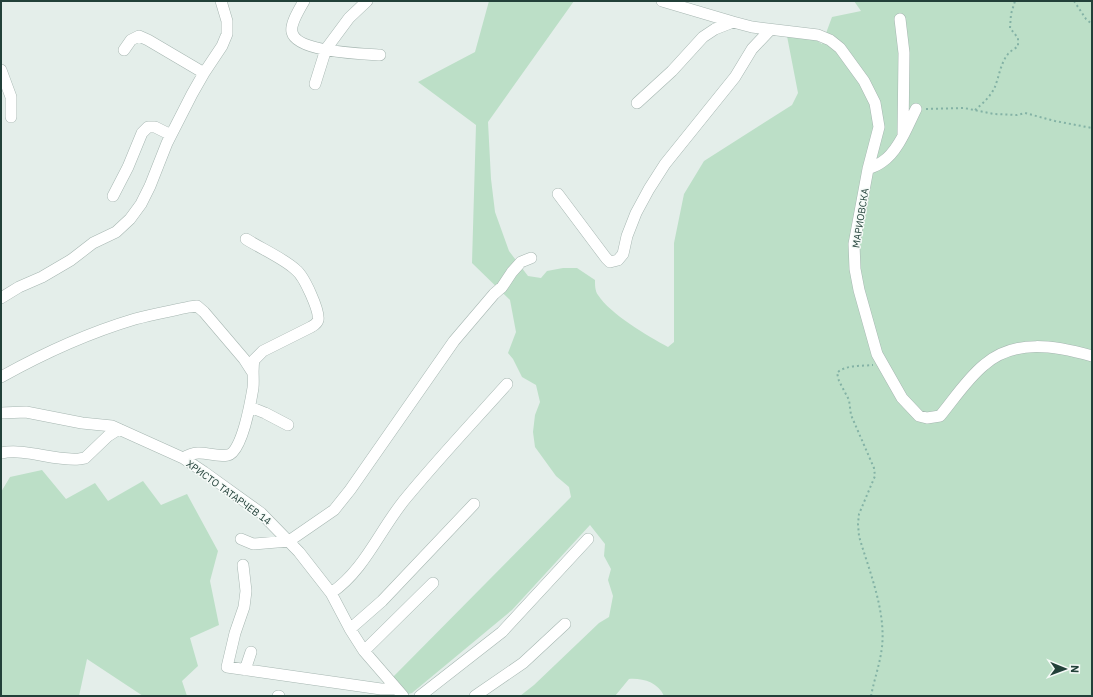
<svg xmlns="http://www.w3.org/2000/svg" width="1093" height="697" viewBox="0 0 1093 697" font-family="'IBM Plex Sans',sans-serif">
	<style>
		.green { fill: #bcdfc7 }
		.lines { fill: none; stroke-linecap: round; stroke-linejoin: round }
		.minor-casing { stroke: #a6b6b1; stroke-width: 12 }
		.path { stroke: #83b2a5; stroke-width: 2; stroke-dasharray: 2 3; stroke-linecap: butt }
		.minor { stroke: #fff; stroke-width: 11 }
		.labels { text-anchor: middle; stroke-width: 3; stroke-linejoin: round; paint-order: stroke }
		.street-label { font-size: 10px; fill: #224039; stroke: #f5faf7 }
	</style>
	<rect width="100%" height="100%" fill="#e4eeea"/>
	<path class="green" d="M489,1h85l-86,121 3,57 4,33 14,39 19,25 13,2 6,-7 16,-3h14l18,12c0,5 0,11 3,15 12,19 50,41 70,52l6,-5v-99l10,-49 20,-33 88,-56 6,-12 -11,-57 29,4 6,4 10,-27 29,-6 -7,-10h238v695h-428c-6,-14 -22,-18 -35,-17l-14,17h-95l14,-11 65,-62 10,-6 4,-21 -5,-16 3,-11 -7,-13 1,-12 -15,-19 -78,85 -100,83 -4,1 -15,-17 178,-180 -2,-10 -13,-11 -21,-29 -2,-15 2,-17 5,-13 -4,-17 -14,-8 -9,-18 -5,-6 8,-21 -6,-32 -38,-37 4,-138 -58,-43 57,-30z
		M42,470l24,29 29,-16 13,18 35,-20 18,24 26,-11 31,57 -8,30 9,44 -29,13 8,28 -16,15 5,15h-44l-56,-37 -8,37h-78v-204l9,-15z"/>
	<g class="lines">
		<defs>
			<path id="minor" d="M304,1c-4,7 -14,23 -12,31 4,20 71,22 88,23
				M662,1l71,21 19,5 66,8 12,5 10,8 24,33 11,22 4,24 -11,42 -14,75 1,25 4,21 18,64 25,44 17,18 8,2 13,-2c14,-17 27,-37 44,-51 31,-27 72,-19 108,-9
				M900,19l4,34 -1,82
				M124,50l7,-10 8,-4 9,4 56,33
				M1,70l10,27v20
				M315,84l11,-35 23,-31 18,-17
				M637,103l35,-32 31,-34 12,-8 18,-7
				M868,169c5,-2 10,-4 14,-7 16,-10 26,-37 34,-53
				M558,194l48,64 4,4 8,-2 5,-6 4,-18 9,-23 13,-24 16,-25 70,-87 17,-28 18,-19
				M113,196l15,-29 14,-34 6,-6h7l16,8
				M1,298l18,-11 23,-10 29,-17 22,-17 23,-11 14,-13 11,-15 9,-18 17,-43 25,-49 12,-21 18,-27 5,-12v-13l-6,-20
				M1,377c43,-24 87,-44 134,-58 18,-5 36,-8 54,-12l8,-1 7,6 40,47 9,14
				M250,407l15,6 23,12
				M1,413l25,-1 56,11 30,3 71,32 21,14 57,41 38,39 32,41 19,36 14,22 39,45
				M1,453c25,-5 52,8 78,6l6,-1 23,-22 11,-7
				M183,458c19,-11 27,0 45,-3 14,-2 23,-55 25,-67 1,-10 -1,-19 1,-28l9,-9 48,-24c3,-2 6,-3 7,-7 2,-9 -14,-44 -22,-50 -11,-11 -36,-22 -50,-31
				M241,539l12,5 36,-3 45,-31 16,-20 104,-149 40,-47 8,-7 10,-15 9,-10 10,-4
				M243,565l3,26 -2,16 -9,26 -8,34 154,22h15
				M331,593c34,-23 49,-64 75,-95 32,-39 67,-76 101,-114
				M350,629l32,-28 92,-97
				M364,651l69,-68
				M245,670l6,-18
				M278,696h1
				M420,696l82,-64 86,-93
				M475,696l48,-33 42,-39"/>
		</defs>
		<use href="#minor" class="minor-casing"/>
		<path class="path" d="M1074,1l12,18 6,5
			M926,109l38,-1 30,6 23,1 8,-2 30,8 37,7
			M975,110c7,-6 14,-12 19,-21 5,-11 6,-25 14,-35 2,-3 7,-5 10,-8v-8l-8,-10 1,-14 4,-13
			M871,696c3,-16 9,-32 11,-49 4,-37 -13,-76 -23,-111l-1,-12 1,-10 16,-38 -1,-8 -23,-53 -2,-15 -10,-19 -2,-8c7,-8 25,-7 36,-8"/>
		<use href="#minor" class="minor"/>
	</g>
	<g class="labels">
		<g class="street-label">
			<text transform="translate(860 218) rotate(-81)" y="4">МАРИОВСКА</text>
			<text transform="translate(229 492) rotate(36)" y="4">ХРИСТО ТАТАРЧЕВ 14</text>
		</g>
	</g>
	<rect width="1093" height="697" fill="none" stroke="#224039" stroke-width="4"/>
	<g transform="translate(1065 669) rotate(91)" stroke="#f5faf7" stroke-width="3" paint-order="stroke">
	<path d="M0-3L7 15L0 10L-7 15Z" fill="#224039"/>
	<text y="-6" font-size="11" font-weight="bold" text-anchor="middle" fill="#224039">N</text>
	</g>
</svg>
